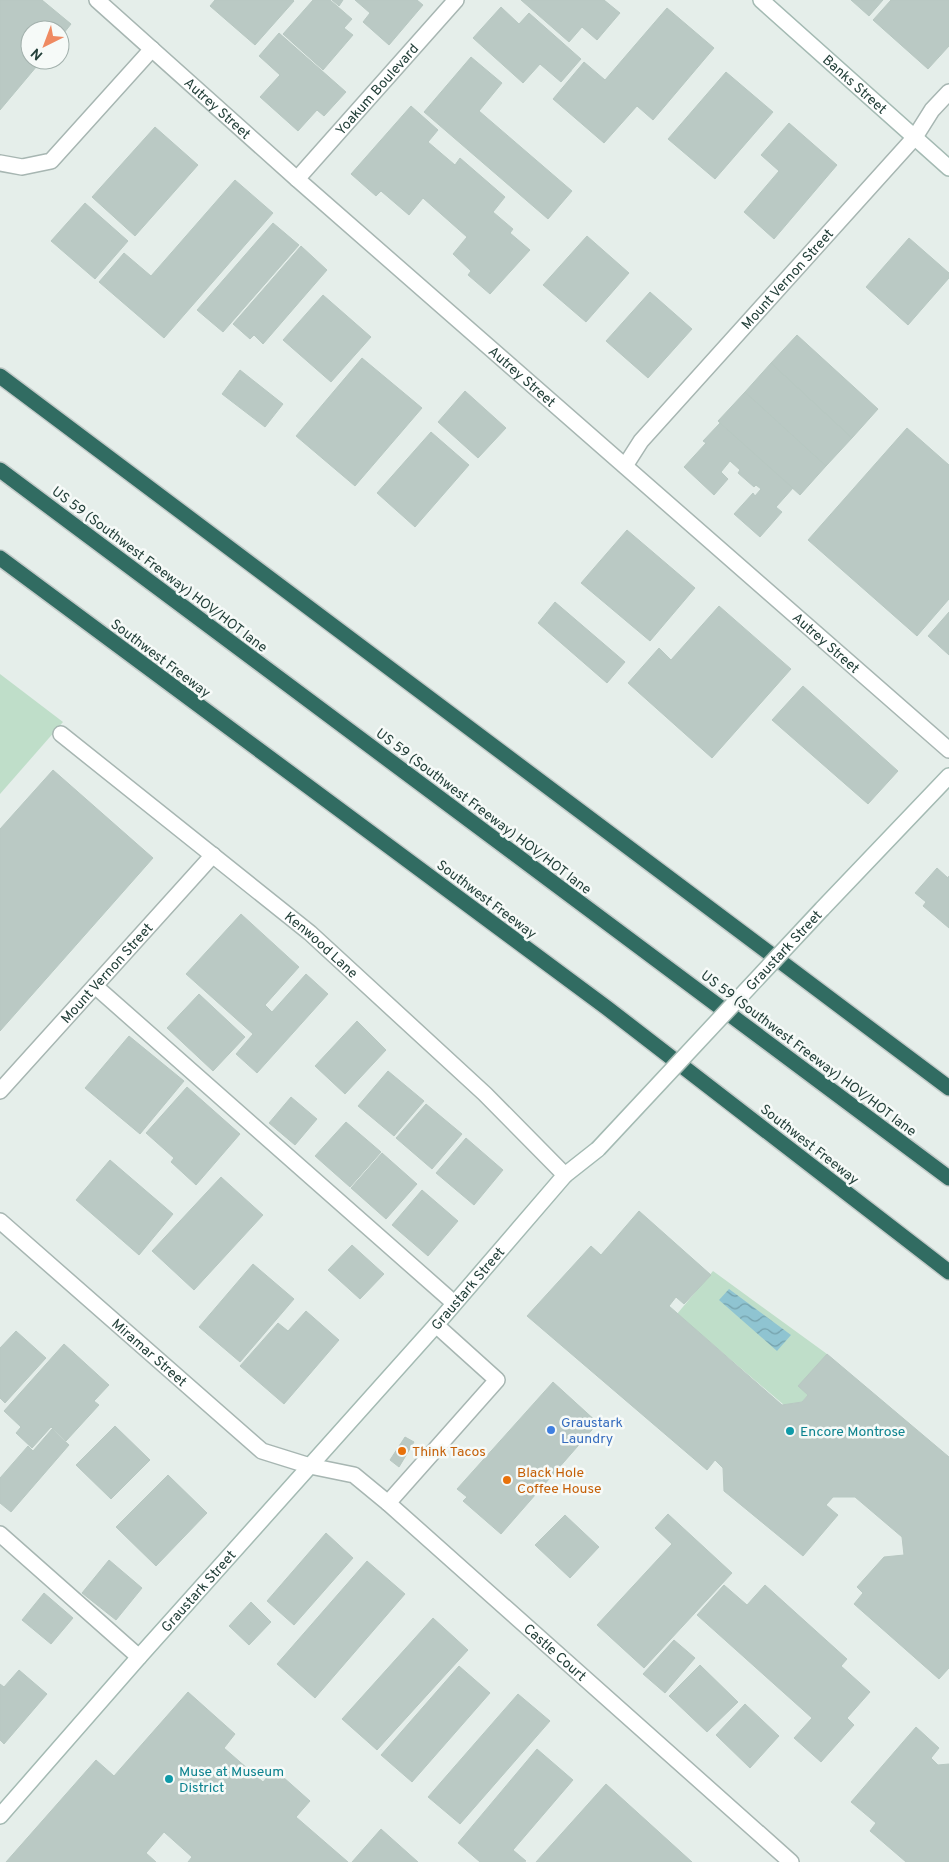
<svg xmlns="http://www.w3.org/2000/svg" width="949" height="1862" viewBox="0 0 949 1862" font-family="Overpass,sans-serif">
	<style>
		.green { fill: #bfdec9 }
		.water { fill: url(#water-waves) }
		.building { fill: #bac9c4; stroke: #b8c8c2 }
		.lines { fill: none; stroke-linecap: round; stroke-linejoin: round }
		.lane-casing { stroke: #a7b6b2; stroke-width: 18 }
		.street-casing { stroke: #a7b6b2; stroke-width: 18 }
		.secondary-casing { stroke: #a4bab3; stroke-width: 18 }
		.highway-casing { stroke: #c2cac8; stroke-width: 18 }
		.lane { stroke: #fff; stroke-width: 15 }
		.street { stroke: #fff; stroke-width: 15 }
		.secondary { stroke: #fff; stroke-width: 15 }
		.highway { stroke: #316c62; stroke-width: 15 }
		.secondary-bridge-casing { stroke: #a4bab3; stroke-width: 18; stroke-linecap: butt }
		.secondary-bridge { stroke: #fff; stroke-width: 15 }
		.shop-dot { fill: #3f7fe0; stroke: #f6faf8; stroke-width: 2 }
		.culture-dot { fill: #0f9aa8; stroke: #f6faf8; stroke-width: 2 }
		.food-dot { fill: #e8710a; stroke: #f6faf8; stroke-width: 2 }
		.labels { text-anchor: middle; stroke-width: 5; stroke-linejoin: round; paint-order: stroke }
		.street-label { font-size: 14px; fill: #24403a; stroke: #f6faf8 }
		.shop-label { font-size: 14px; fill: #366cbe; stroke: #f6faf8; text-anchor: start }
		.culture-label { font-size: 14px; fill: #0d838f; stroke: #f6faf8; text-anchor: start }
		.food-label { font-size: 14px; fill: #c56008; stroke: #f6faf8; text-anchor: start }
	</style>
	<defs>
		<pattern id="water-waves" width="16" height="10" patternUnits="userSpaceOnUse" patternTransform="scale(1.25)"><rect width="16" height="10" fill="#8fc4d1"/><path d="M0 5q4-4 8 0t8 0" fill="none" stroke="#75a1ab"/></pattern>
	</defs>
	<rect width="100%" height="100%" fill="#e5eeea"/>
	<path class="green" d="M0,674l63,48 -63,72z
		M713,1271l114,83 -19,41 -6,7 -18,3 -107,-91z"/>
	<path class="water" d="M729,1289l62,46 -14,16 -58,-51z"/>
	<path class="building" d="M0,0h42l29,24 -11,14v-8h-30v30h12l-42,50z
		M215,0h78l1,1 -39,44 -45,-39z
		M313,0h17l22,19 -8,9 9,7 -30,35 -40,-36z
		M332,0h11l-4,6z
		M355,0h62l6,5 -34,40 -26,-23 7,-9z
		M521,0h83l16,13 -23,27 -15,-13 -13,15z
		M851,0h32l-14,16z
		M891,0h58v46l-21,23 -55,-49z
		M501,7l18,17 10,-11 52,46 -20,23 -21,-18 -17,19 -50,-45z
		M667,8l47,40 -61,72 -16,-14 -33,37 -51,-44 31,-37 21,18z
		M279,33l67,59 -22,24 -7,-6 -19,21 -38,-34 20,-22 -21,-19z
		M471,57l31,26 -23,28 93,80 -24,28 -124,-107z
		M726,72l47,40 -58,67 -47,-40z
		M411,106l27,24 -10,12 27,23 5,-7 45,39 -12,15 20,17 -3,4 20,17 -40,44 -22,-19 3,-4 -18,-17 14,-17 -44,-39 -14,17 -28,-24 -5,5 -25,-22z
		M789,123l48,42 -63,74 -30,-27 35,-41 -18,-16z
		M155,127l43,38 -63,71 -43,-39z
		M235,180l38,33 -109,125 -65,-56 25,-29 27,23z
		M85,203l43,38 -33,38 -44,-38z
		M273,223l26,22 -76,87 -26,-22z
		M587,236l42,37 -43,49 -43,-37z
		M909,238l40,35v5l-41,47 -42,-38z
		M301,246l26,24 -64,74 -9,-9 -4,4 -17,-15z
		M650,292l42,37 -44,49 -42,-37z
		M323,295l48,42 -40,45 -48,-42z
		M797,335l81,74 -26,29 -81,-75z
		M362,358l60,50 -67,78 -59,-50z
		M771,363l81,75 -26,28 -81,-74z
		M240,370l43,34 -18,23 -43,-33z
		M465,391l41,37 -28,30 -40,-36z
		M745,392l81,74 -26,29 -82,-74z
		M720,423l73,65 -17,19 6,5 -22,25 -26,-23 19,-21 2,3 6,-7 -5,-4 -2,2 -16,-14 2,-3 -10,-9 -9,11 7,7 -14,16 -30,-28 22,-24 -3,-2z
		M907,428l42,37v134l-32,37 -109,-96z
		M431,432l38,33 -54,62 -38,-34z
		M627,530l68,58 -45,53 -69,-58z
		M555,602l70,60 -18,21 -69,-60z
		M719,606l72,63 -79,89 -84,-75 31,-35 12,12z
		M949,612v43l-21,-19z
		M803,686l95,85 -30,33 -96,-84z
		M53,770l100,88 -153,173v-202z
		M937,868l11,10 1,-2v52l-26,-22 3,-4 -11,-9z
		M241,914l58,53 -34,38 7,7 34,-38 22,20 -71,79 -21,-19 17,-20 -67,-60z
		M199,994l46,43 -32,34 -46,-43z
		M357,1021l29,29 -41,44 -30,-28z
		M129,1036l55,45 -44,53 -55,-46z
		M388,1071l36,30 -30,35 -36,-30z
		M187,1087l53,47 -44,51 -25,-23 3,-4 -28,-25z
		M291,1097l26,22 -22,26 -26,-22z
		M426,1104l36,30 -30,35 -36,-31z
		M346,1122l35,30 -31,35 -35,-31z
		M466,1138l37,32 -29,35 -38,-32z
		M382,1153l35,31 -31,35 -35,-31z
		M110,1160l63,54 -34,41 -63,-55z
		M221,1177l42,38 -69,75 -42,-39z
		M422,1190l36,31 -30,35 -36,-31z
		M639,1211l72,64 -27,29 -8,-7 -7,9 113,99 20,-3 6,-7 -10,-9 29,-32 122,103v211l-10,11 -85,-75 9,-11 -6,-6 27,-30 20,-2 -2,-18 -47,-40h-22l-7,8 12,10 -35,41 -79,-65 -1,-23 -8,-8 -8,10 -180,-154 64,-70 10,9z
		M352,1245l32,29 -24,25 -32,-29z
		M253,1264l41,35 -54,63 -41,-35z
		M306,1311l33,29 -55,64 -44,-38 38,-43 10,8z
		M16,1331l30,27 -41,45 -5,-5v-50z
		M64,1344l45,41 -15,16 5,4 -33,36 -15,-14 -19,21 -16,-15 5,-6 -17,-16z
		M553,1382l45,41 -97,111 -38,-33 4,-4 -10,-8z
		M115,1426l35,34 -39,39 -35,-34z
		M52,1429l17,16 -58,67 -11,-9v-25l28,-32 5,5z
		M405,1437l9,5 -15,25 -9,-7z
		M168,1475l39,38 -51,53 -40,-39z
		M668,1514l64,59 -88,95 -47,-43 75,-81 -17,-16z
		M565,1515l34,32 -29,31 -35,-33z
		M326,1533l27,25 -59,67 -27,-24z
		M109,1560l33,28 -26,32 -34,-27z
		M367,1561l38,33 -90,104 -38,-34z
		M724,1585l23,20 18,-20 82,74 -6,7 29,26 -23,26 7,7 -33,37 -27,-24 18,-20 -115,-103z
		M44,1593l29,25 -22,26 -29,-24z
		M251,1602l20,20 -22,23 -20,-19z
		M433,1618l35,32 -91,100 -35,-31z
		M674,1640l21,18 -30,35 -22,-19z
		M700,1665l38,37 -31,30 -38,-36z
		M459,1666l31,27 -78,89 -31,-27z
		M19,1670l28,24 -43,50 -4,-4v-56l4,3z
		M188,1692l47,42 -11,14 39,34 11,-13 36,32 -14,16 52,45h-160l4,-5 -28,-25 -18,21 10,9h-150l90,-102 18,16z
		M518,1694l32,27 -90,103 -32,-27z
		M745,1704l34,32 -29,32 -34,-33z
		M916,1727l23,21 -8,10 7,7 11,-1v98h-43l-36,-31 6,-8 -25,-21z
		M537,1749l36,31 -60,70 13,11 -2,1h-44l-22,-19z
		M606,1784l86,78h-156z
		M381,1829l37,33h-66z"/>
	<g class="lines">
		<defs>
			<path id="lane" d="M0,163l22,4 29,-6 101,-112
				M95,986l359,317
				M388,1503l109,-123 -61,-55
				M0,1534l139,123"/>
			<g id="street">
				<path id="s1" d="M97,0l200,179 652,571"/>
				<path id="s2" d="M297,179l159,-179"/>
				<path id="s3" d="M625,466l16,-25 274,-304 17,-27 17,-18"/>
				<path id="s4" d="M61,734l249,199 175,161 80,81"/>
				<path id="s5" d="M0,1091l213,-236"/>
				<path id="s6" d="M0,1221l262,230 48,15 44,9 34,28 403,359"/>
			</g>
			<g id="secondary">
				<path id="s7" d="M761,0l188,168"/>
				<path d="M822,909l127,-133"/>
				<path id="s8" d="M0,1816l139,-159 297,-332 129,-150 33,-26"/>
			</g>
			<path id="highway" d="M0,376l949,712
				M0,470l949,708
				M0,558l607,450 342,264"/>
		</defs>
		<use href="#lane" class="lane-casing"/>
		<use href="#street" class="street-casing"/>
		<use href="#secondary" class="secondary-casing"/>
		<use href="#highway" class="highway-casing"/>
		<use href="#lane" class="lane"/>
		<use href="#street" class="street"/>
		<use href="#secondary" class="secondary"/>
		<use href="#highway" class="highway"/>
		<defs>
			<g id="secondary-bridge">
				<path id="s9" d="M598,1149l224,-240"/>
			</g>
		</defs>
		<use href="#secondary-bridge" class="secondary-bridge-casing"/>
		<use href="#secondary-bridge" class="secondary-bridge"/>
	</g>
	<circle class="shop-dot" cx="551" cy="1430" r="5"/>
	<g class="culture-dot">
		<circle cx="790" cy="1431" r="5"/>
		<circle cx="169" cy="1779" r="5"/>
	</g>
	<g class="food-dot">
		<circle cx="402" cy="1451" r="5"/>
		<circle cx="507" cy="1480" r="5"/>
	</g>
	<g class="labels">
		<g class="street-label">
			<text dy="5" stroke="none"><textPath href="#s7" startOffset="126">Banks Street</textPath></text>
			<text dy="5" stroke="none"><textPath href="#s2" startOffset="120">Yoakum Boulevard</textPath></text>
			<text dy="5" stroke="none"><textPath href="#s1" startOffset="162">Autrey Street</textPath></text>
			<text dy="5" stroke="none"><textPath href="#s3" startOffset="248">Mount Vernon Street</textPath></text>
			<text dy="5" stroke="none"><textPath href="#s1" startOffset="568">Autrey Street</textPath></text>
			<text transform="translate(160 569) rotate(37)" y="5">US 59 (Southwest Freeway) HOV/HOT lane</text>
			<text dy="5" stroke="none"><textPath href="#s1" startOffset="972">Autrey Street</textPath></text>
			<text transform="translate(161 658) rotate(37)" y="5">Southwest Freeway</text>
			<text transform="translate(484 811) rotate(37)" y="5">US 59 (Southwest Freeway) HOV/HOT lane</text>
			<text transform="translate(487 899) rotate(37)" y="5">Southwest Freeway</text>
			<text dy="5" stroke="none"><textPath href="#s4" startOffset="335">Kenwood Lane</textPath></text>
			<text dy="5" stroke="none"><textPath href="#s9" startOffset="272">Graustark Street</textPath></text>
			<text dy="5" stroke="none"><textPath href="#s5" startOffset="159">Mount Vernon Street</textPath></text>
			<text transform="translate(809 1053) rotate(37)" y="5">US 59 (Southwest Freeway) HOV/HOT lane</text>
			<text transform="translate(810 1144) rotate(38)" y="5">Southwest Freeway</text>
			<text dy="5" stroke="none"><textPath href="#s8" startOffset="705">Graustark Street</textPath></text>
			<text dy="5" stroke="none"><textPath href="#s6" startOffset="199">Miramar Street</textPath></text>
			<text dy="5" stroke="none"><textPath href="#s8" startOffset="300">Graustark Street</textPath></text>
			<text dy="5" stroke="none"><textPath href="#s6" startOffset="712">Castle Court</textPath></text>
		</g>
		<g class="shop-label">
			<text x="561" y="1427">Graustark<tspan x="561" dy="16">Laundry</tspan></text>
		</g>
		<g class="culture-label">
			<text x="800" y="1436">Encore Montrose</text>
			<text x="179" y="1776">Muse at Museum<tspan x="179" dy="16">District</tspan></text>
		</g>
		<g class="food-label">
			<text x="412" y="1456">Think Tacos</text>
			<text x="517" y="1477">Black Hole<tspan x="517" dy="16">Coffee House</tspan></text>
		</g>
	</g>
	<g transform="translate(45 45) rotate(222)"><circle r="24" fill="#f6faf8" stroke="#a2b0ac"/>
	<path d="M0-4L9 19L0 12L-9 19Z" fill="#ef8a62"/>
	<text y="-8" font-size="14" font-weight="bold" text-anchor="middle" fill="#24403a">N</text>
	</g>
</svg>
